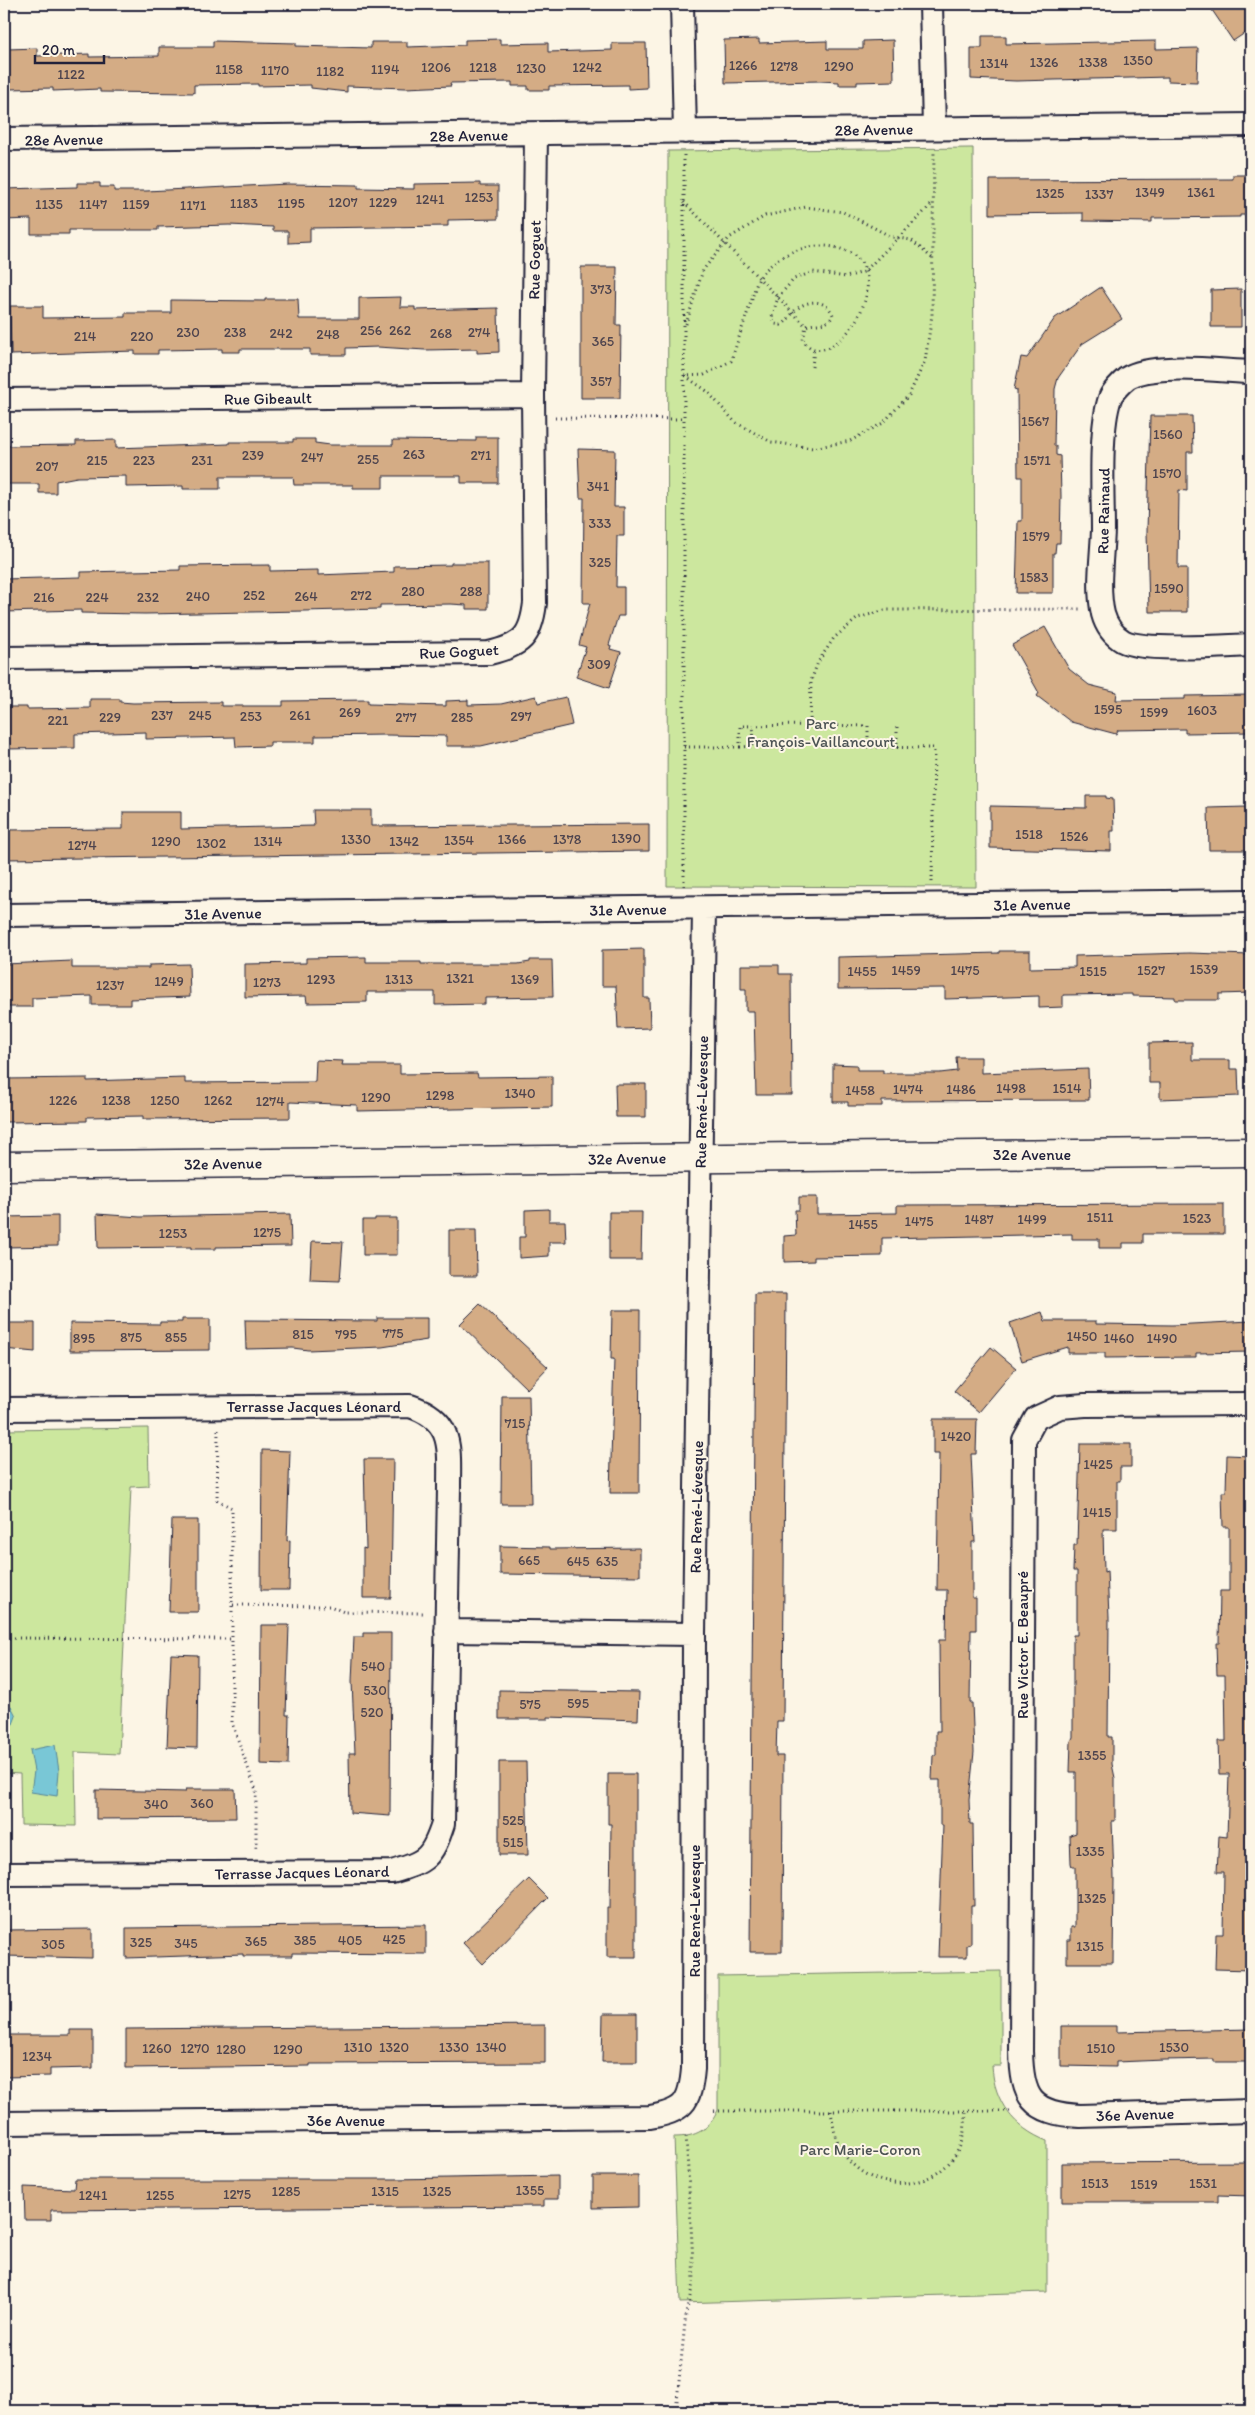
<svg xmlns="http://www.w3.org/2000/svg" width="1255" height="2415" viewBox="0 0 1255 2415" font-family="Itim,sans-serif">
	<style>
		.green { fill: #cce79e; stroke: #77846c }
		.water { fill: #79c7d6; stroke: #568598 }
		.building { fill: #d4ac85; stroke: #22223b }
		.lines { fill: none; stroke-linecap: round; stroke-linejoin: round }
		.street-casing { stroke: #22223b; stroke-width: 26 }
		.secondary-casing { stroke: #22223b; stroke-width: 31 }
		.path { stroke: #22223b; stroke-width: 3; stroke-dasharray: 1 4; stroke-linecap: butt }
		.street { stroke: #fcf5e5; stroke-width: 22 }
		.secondary { stroke: #fcf5e5; stroke-width: 28 }
		.labels { text-anchor: middle; stroke-width: 4; stroke-linejoin: round; paint-order: stroke }
		.number-label { font-size: 14px; fill: #4e444e }
		.street-label { font-size: 16px; fill: #22223b; stroke: #fcf5e5 }
		.park-label { font-size: 16px; fill: #4c5354; stroke: #fcf5e5 }
	</style>
	<rect width="100%" height="100%" fill="#fcf5e5"/>
	<filter id="ink" filterUnits="userSpaceOnUse"><feTurbulence type="fractalNoise" baseFrequency=".02" numOctaves="2"/><feDisplacementMap in="SourceGraphic" scale="10" xChannelSelector="R" yChannelSelector="G"/><feConvolveMatrix kernelMatrix="1 2 1 2 8 2 1 2 1" color-interpolation-filters="sRGB"/></filter>
	<g filter="url(#ink)">
		<path class="green" d="M973,148l3,739 -309,-1 1,-735z
			M148,1428l1,58 -18,1 -12,267 -44,-2 1,74 -55,-1 -1,-51 -16,-1v-343z
			M1001,1971v95h-9c2,36 22,62 55,75v151l-367,11 -6,-166c22,0 35,-7 44,-27v-134z"/>
		<path class="water" d="M4,1703l7,3 5,10 -3,8 -9,4z
			M55,1745l4,26 -2,25 -26,-4 3,-21 -4,-21z"/>
		<path class="building" d="M1221,4h30v25l-18,12 -21,-31z
			M982,36h24v8l150,-3v8l42,-1 -1,34 -29,-1v-4l-152,4 -45,-2v-31h11z
			M500,39v5l48,-1v9l64,-2v-7h34l1,45 -19,1v-4l-79,1v4h-21v-4h-16v-4l-62,1 1,3 -45,2 -59,-2v6l-36,-4v-3l-53,1v-2l-64,1v8l-94,-1v-3l-47,2v-3l-44,1 -1,-40 29,-1v8l52,-2v3l70,-1v-9h54v-6l83,2v3l75,2v-6h36v5l58,-2v-5z
			M759,39v4l68,-2v8h36v-8l30,-1 1,41 -37,1v3h-18v-3l-19,-1 -95,2 -1,-43z
			M1233,175h18v40h-11v2l-88,1v4l-69,-1v-8l-93,1v-34l243,-1z
			M77,183h23v4h14v4h32l142,-7 70,1v3l56,1v-5l66,-1v3h18v33l-50,1v6l-138,2v14l-22,1v-12h-15v-4l-44,-2 -71,2v3h-89v4h-38v-15l-27,1v-31l73,-2z
			M581,267h36l-1,58h5l-1,73h-39z
			M1101,287l21,32 -40,25 -24,34 -3,11 -1,57h2v9l4,1 1,40 -1,47h-4l-1,10h-2v40h-37l2,-72h4v-44h-4l-1,-87 -3,-1 7,-32 6,1 28,-40z
			M1241,289v38h-30v-37z
			M401,297l-1,10h15v3l83,-2 1,44 -22,1v-4l-52,1 -47,-3 -32,1v7h-36v-6h-70v3h-18v-3l-64,1v4h-23v-3l-124,4 -1,-49h33v12l82,-1v-4h46v-13l94,1v-2h33l1,20h60v-21z
			M1150,416h42l1,36h-6v39l-8,-1 -1,78h9v44h-38l-2,-80z
			M476,437h22v46h-37v-7h-78v12h-30v-3h-59l-1,-8h-73v12h-37v-3l-57,1v-11l-49,1 -21,4v12h-17v-9h-35v-38l72,-1v-4l40,-1v8l113,-4v-2h64v-3h22v4l15,2h63v-5l83,1z
			M578,449l37,1 -1,57h10v29h-7l-1,51h8v29h-6l-9,29 2,1 -1,3 11,3 -12,36 -33,-11 10,-30 -7,-2 11,-42h-7l1,-105h-4z
			M451,563h37v46h-22v-4l-15,-1 -71,1v4l-76,2 -159,3 -64,-1v-3l-77,2v-33l77,-2v-5l99,-2v-4l90,-1v6l48,-1v5l76,-3v-6l57,-1z
			M1045,627l24,42 20,16 28,7 -1,8 69,-1v-3l66,-1v37l-66,1v-4l-67,1 -2,4 -45,-12 -34,-26 2,-3 -27,-48z
			M536,696l2,7 28,-6 6,28 -91,21h-35v-10l-60,-1 -71,1v6h-45v4l-34,1 -1,-10 -89,2v-7l-71,2v14l-71,1v-42h23v2l63,-1v-9h30v3l13,1 88,-1v4h62v-5l85,-1v4l78,2v-5l22,-1v5l33,-1z
			M1086,796h20v2l7,1 1,32h-3v20l-121,-3v-42l96,2z
			M1247,807h4v43h-42l-1,-42z
			M313,810h58v16l278,-2v27l-645,8v-29l119,-1v-17h58v17l133,-3z
			M644,949v49h5l1,30 -32,1 -2,-43h-14v-36z
			M999,951h31v17l45,-1v-11l114,-3 62,2v38l-32,1v6h-44v-3l-43,-1v-2l-69,1v12l-24,1v-12l-94,3v-11l-107,1v-32l161,-4z
			M366,957v5h55v2h97l12,-2v-2h22l1,37 -68,1v6l-50,1v-13h-68v10l-60,1 -1,-7 -61,1v-33l61,-1v-5z
			M72,961v7h77v-3l40,-1 1,33 -60,2v6h-38v-9l-60,2v9h-28l1,-43z
			M741,965h38v9h12l1,121h-36l-2,-84h-8v-22h-5z
			M1192,1042v18h38v9h8l1,27 -79,3v-16h-11v-40z
			M956,1057h25v16l107,-4 1,31 -207,1v5h-34v-4h-15v-38l24,1v5h26v3h57l17,-2z
			M316,1060l27,1 -1,4h58v9l77,-1 1,4 74,-1v31l-195,4v-6l-67,-3v16l-147,1v-3l-56,1v4l-83,1v-43l83,-1v3l98,-3v5l130,-1z
			M615,1084h31v33h-30z
			M799,1197h18v17l80,-1v-8l327,-1v30h-81v9h-20v5h-24v-9h-27v-5l-190,4v18l-68,1v4l-30,1v-26l12,-1 -1,-25h4z
			M549,1209v12h16l1,21h-17v14l-30,2v-21h6v-27z
			M609,1212h33l-1,48h-32z
			M97,1214l43,3 150,-3 1,32 -75,1v2h-25v-2l-93,1z
			M58,1216v30l-54,1v-30z
			M375,1218h22v37h-34v-35h12z
			M449,1230h27l1,46h-28z
			M312,1241l31,1 -3,39 -30,-1z
			M755,1294h31l-3,427h-6l-1,35h7l-1,196h-32z
			M480,1304l68,63 -21,22 -67,-65z
			M612,1310h28l-1,183h-29l4,-134h-3z
			M1042,1312l3,9h51v3l76,1 79,-4v31l-55,1v4l-91,1v-5h-37v-6l-46,14 -12,-38z
			M377,1318h50v22l-45,7 -74,3 -15,-2 -47,1 -1,-29 132,1z
			M182,1319h28v31l-140,1v-28l90,1v-2h22z
			M4,1323h31v29l-31,-3z
			M991,1347l25,21 -37,44 -25,-21z
			M502,1396h27l2,108h-30z
			M933,1419h44l-1,35h-5l4,88h-3v56h4v32h-5l-1,73h2l2,49 -5,48 1,24h3l1,82h-3v38l-4,1v12h-29l5,-132h-3v-45h-8l1,-25h3v-24h4l-1,-91h7l1,-50h-10l2,-136h-6z
			M1080,1444h51v23h-11v14h-3v48h-14l1,43 3,-1 2,47 -1,119h4v27l3,14v43h-3l2,57 -1,85h-46v-23h4v-13h4v-60h-3l-1,-4 -1,-28 6,-2v-61h-6l1,-31 2,-4v-102h4v-64h-4l1,-26h3z
			M262,1450l28,1 -3,90 3,-1 -1,50h-28z
			M1227,1455l24,1v514l-36,-1 1,-35h7l1,-62h-7l2,-36 8,1 2,-63h-10l-1,-33h8l-1,-66h-8l-1,-32h3l1,-52h9v-64h-6l-1,-35h4z
			M364,1459h29l-2,139h-28v-50l3,1z
			M172,1520h26v92h-29z
			M500,1546l50,1v2l90,-1v28l-140,-2z
			M261,1625h28l-3,90h3l-1,50 -28,-1z
			M363,1633h28l-1,183 -40,-3 -1,-60h6l-3,-72 2,-44h9z
			M171,1654l27,1 -1,93 -30,-1z
			M499,1690l140,2 -1,28 -90,-3v2h-49z
			M499,1762h27l2,93h-29z
			M608,1774h28v183h-29v-49h3l1,-84h-3z
			M185,1789h50l1,29 -140,1v-29l90,2z
			M529,1879l19,19 -65,66 -20,-21z
			M426,1925v29l-134,-1v3h-49v-2l-117,4v-30z
			M92,1929v29l-88,-2v-26z
			M603,2014h34v48h-35z
			M545,2025v38l-235,1v2l-184,2v-39z
			M1061,2026h55v6l135,-3v33h-37v-3l-50,1 -48,2v5l-55,-1z
			M70,2030h23v38l-43,1v7l-46,1v-42h66z
			M1251,2162v34l-33,-1v7h-156v-39z
			M558,2176v23h-14v7l-493,4v10h-26l-1,-33 50,2 1,-10h320z
			M593,2176h45v31l-45,1z"/>
		<g class="lines">
			<defs>
				<path id="street" d="M682,4l3,128
					M931,4l3,124
					M4,139l1247,-14
					M1251,372c-31,-1 -98,-10 -124,6 -5,4 -15,14 -17,20 -11,32 -7,97 -7,132 -1,27 -6,58 0,84 3,11 10,21 20,27 21,11 101,5 128,4
					M4,400l529,-5
					M4,658l485,-5c33,-8 42,-16 46,-50l-2,-208 3,-261
					M4,915l1247,-14
					M1251,1404l-166,1 -25,2 -24,11 -12,22 -3,611c1,47 10,62 59,65l171,-5
					M4,1409l406,-3c44,14 39,42 39,82l-6,336c-11,34 -17,38 -51,48l-388,2
					M446,1631l248,3
					M4,2123l646,-6c33,-6 40,-13 43,-48l1,-435 10,-726"/>
				<path id="secondary" d="M4,1166l1247,-14"/>
			</defs>
			<use href="#street" class="street-casing"/>
			<use href="#secondary" class="secondary-casing"/>
			<path class="path" d="M684,202l122,124
				M686,324l17,-54 26,-32 36,-22 41,-9 37,5 49,25 19,3 21,18
				M812,367l2,-18
				M684,376l20,-1 27,-14c7,-21 14,-41 21,-62 2,-7 4,-16 8,-22 19,-27 62,-41 92,-23 46,29 -23,126 -49,86l3,-14c11,-4 22,1 27,-11 -6,-15 -23,-16 -35,-7 -7,5 -10,14 -17,17l-6,-1 -3,-7 6,-20 16,-18 19,-7 33,5 18,-5 69,-69
				M685,376l22,15 28,31 36,20 42,6 37,-7 33,-18 26,-28 16,-34 7,-46 2,-164
				M555,418l129,1
				M684,747h56v-21l70,-1
				M740,747l14,-1 -1,-21
				M897,748v-21
				M932,882l2,-134 -66,-1v-21l-58,-1 1,-44 7,-19 16,-24 24,-20 27,-8 195,-1
				M684,886v-734
				M218,1430l-1,70 15,8v215l24,67v60
				M4,1463v-31
				M233,1605l97,1 14,6 81,1
				M4,1638l228,1
				M714,2111h299
				M831,2111c2,14 4,28 11,40 25,42 90,44 115,1 7,-12 8,-26 9,-40
				M676,2411l10,-98 8,-33 -8,-146"/>
			<use href="#street" class="street"/>
			<use href="#secondary" class="secondary"/>
		</g>
	</g>
	<g class="labels">
		<g class="number-label">
			<text x="1138" y="65">1350</text>
			<text x="1044" y="67">1326</text>
			<text x="1093" y="67">1338</text>
			<text x="994" y="68">1314</text>
			<text x="743" y="70">1266</text>
			<text x="784" y="71">1278</text>
			<text x="839" y="71">1290</text>
			<text x="436" y="72">1206</text>
			<text x="483" y="72">1218</text>
			<text x="587" y="72">1242</text>
			<text x="531" y="73">1230</text>
			<text x="229" y="74">1158</text>
			<text x="385" y="74">1194</text>
			<text x="275" y="75">1170</text>
			<text x="330" y="76">1182</text>
			<text x="71" y="79">1122</text>
			<text x="1150" y="197">1349</text>
			<text x="1201" y="197">1361</text>
			<text x="1050" y="198">1325</text>
			<text x="1099" y="199">1337</text>
			<text x="479" y="202">1253</text>
			<text x="430" y="204">1241</text>
			<text x="343" y="207">1207</text>
			<text x="383" y="207">1229</text>
			<text x="244" y="208">1183</text>
			<text x="291" y="208">1195</text>
			<text x="49" y="209">1135</text>
			<text x="93" y="209">1147</text>
			<text x="136" y="209">1159</text>
			<text x="193" y="210">1171</text>
			<text x="601" y="294">373</text>
			<text x="371" y="335">256</text>
			<text x="400" y="335">262</text>
			<text x="188" y="337">230</text>
			<text x="235" y="337">238</text>
			<text x="479" y="337">274</text>
			<text x="281" y="338">242</text>
			<text x="441" y="338">268</text>
			<text x="328" y="339">248</text>
			<text x="85" y="341">214</text>
			<text x="142" y="341">220</text>
			<text x="603" y="346">365</text>
			<text x="601" y="386">357</text>
			<text x="1035" y="426">1567</text>
			<text x="1168" y="439">1560</text>
			<text x="414" y="459">263</text>
			<text x="253" y="460">239</text>
			<text x="481" y="460">271</text>
			<text x="312" y="462">247</text>
			<text x="368" y="464">255</text>
			<text x="97" y="465">215</text>
			<text x="144" y="465">223</text>
			<text x="202" y="465">231</text>
			<text x="1037" y="465">1571</text>
			<text x="47" y="471">207</text>
			<text x="1167" y="478">1570</text>
			<text x="598" y="491">341</text>
			<text x="600" y="528">333</text>
			<text x="1036" y="541">1579</text>
			<text x="600" y="567">325</text>
			<text x="1034" y="582">1583</text>
			<text x="1169" y="593">1590</text>
			<text x="413" y="596">280</text>
			<text x="471" y="596">288</text>
			<text x="254" y="600">252</text>
			<text x="361" y="600">272</text>
			<text x="198" y="601">240</text>
			<text x="306" y="601">264</text>
			<text x="44" y="602">216</text>
			<text x="97" y="602">224</text>
			<text x="148" y="602">232</text>
			<text x="599" y="669">309</text>
			<text x="1108" y="714">1595</text>
			<text x="1202" y="715">1603</text>
			<text x="350" y="717">269</text>
			<text x="1154" y="717">1599</text>
			<text x="162" y="720">237</text>
			<text x="200" y="720">245</text>
			<text x="300" y="720">261</text>
			<text x="251" y="721">253</text>
			<text x="521" y="721">297</text>
			<text x="110" y="722">229</text>
			<text x="406" y="722">277</text>
			<text x="462" y="722">285</text>
			<text x="58" y="725">221</text>
			<text x="1029" y="839">1518</text>
			<text x="1074" y="841">1526</text>
			<text x="626" y="843">1390</text>
			<text x="356" y="844">1330</text>
			<text x="512" y="844">1366</text>
			<text x="567" y="844">1378</text>
			<text x="459" y="845">1354</text>
			<text x="166" y="846">1290</text>
			<text x="268" y="846">1314</text>
			<text x="404" y="846">1342</text>
			<text x="211" y="848">1302</text>
			<text x="82" y="850">1274</text>
			<text x="1204" y="974">1539</text>
			<text x="906" y="975">1459</text>
			<text x="965" y="975">1475</text>
			<text x="1151" y="975">1527</text>
			<text x="862" y="976">1455</text>
			<text x="1093" y="976">1515</text>
			<text x="460" y="983">1321</text>
			<text x="321" y="984">1293</text>
			<text x="399" y="984">1313</text>
			<text x="525" y="984">1369</text>
			<text x="169" y="986">1249</text>
			<text x="267" y="987">1273</text>
			<text x="110" y="990">1237</text>
			<text x="1011" y="1093">1498</text>
			<text x="1067" y="1093">1514</text>
			<text x="908" y="1094">1474</text>
			<text x="961" y="1094">1486</text>
			<text x="860" y="1095">1458</text>
			<text x="520" y="1098">1340</text>
			<text x="440" y="1100">1298</text>
			<text x="376" y="1102">1290</text>
			<text x="63" y="1105">1226</text>
			<text x="116" y="1105">1238</text>
			<text x="165" y="1105">1250</text>
			<text x="218" y="1105">1262</text>
			<text x="270" y="1106">1274</text>
			<text x="1100" y="1222">1511</text>
			<text x="1197" y="1223">1523</text>
			<text x="979" y="1224">1487</text>
			<text x="1032" y="1224">1499</text>
			<text x="919" y="1226">1475</text>
			<text x="863" y="1229">1455</text>
			<text x="267" y="1237">1275</text>
			<text x="173" y="1238">1253</text>
			<text x="393" y="1338">775</text>
			<text x="303" y="1339">815</text>
			<text x="346" y="1339">795</text>
			<text x="1082" y="1341">1450</text>
			<text x="131" y="1342">875</text>
			<text x="176" y="1342">855</text>
			<text x="84" y="1343">895</text>
			<text x="1119" y="1343">1460</text>
			<text x="1162" y="1343">1490</text>
			<text x="515" y="1428">715</text>
			<text x="956" y="1441">1420</text>
			<text x="1098" y="1469">1425</text>
			<text x="1097" y="1517">1415</text>
			<text x="529" y="1565">665</text>
			<text x="578" y="1566">645</text>
			<text x="607" y="1566">635</text>
			<text x="373" y="1671">540</text>
			<text x="375" y="1695">530</text>
			<text x="578" y="1708">595</text>
			<text x="530" y="1709">575</text>
			<text x="372" y="1717">520</text>
			<text x="1092" y="1760">1355</text>
			<text x="202" y="1808">360</text>
			<text x="156" y="1809">340</text>
			<text x="513" y="1825">525</text>
			<text x="513" y="1847">515</text>
			<text x="1090" y="1856">1335</text>
			<text x="1092" y="1903">1325</text>
			<text x="394" y="1944">425</text>
			<text x="305" y="1945">385</text>
			<text x="350" y="1945">405</text>
			<text x="256" y="1946">365</text>
			<text x="141" y="1947">325</text>
			<text x="186" y="1948">345</text>
			<text x="53" y="1949">305</text>
			<text x="1090" y="1951">1315</text>
			<text x="358" y="2052">1310</text>
			<text x="394" y="2052">1320</text>
			<text x="454" y="2052">1330</text>
			<text x="491" y="2052">1340</text>
			<text x="1174" y="2052">1530</text>
			<text x="157" y="2053">1260</text>
			<text x="195" y="2053">1270</text>
			<text x="1101" y="2053">1510</text>
			<text x="231" y="2054">1280</text>
			<text x="288" y="2054">1290</text>
			<text x="37" y="2061">1234</text>
			<text x="1095" y="2188">1513</text>
			<text x="1203" y="2188">1531</text>
			<text x="1144" y="2189">1519</text>
			<text x="530" y="2195">1355</text>
			<text x="286" y="2196">1285</text>
			<text x="385" y="2196">1315</text>
			<text x="437" y="2196">1325</text>
			<text x="237" y="2199">1275</text>
			<text x="93" y="2200">1241</text>
			<text x="160" y="2200">1255</text>
		</g>
		<g class="street-label">
			<text transform="translate(874 129) rotate(-1)" y="6">28e Avenue</text>
			<text transform="translate(469 135) rotate(-1)" y="6">28e Avenue</text>
			<text transform="translate(64 139) rotate(-1)" y="6">28e Avenue</text>
			<text transform="translate(534 260) rotate(-89)" y="6">Rue Goguet</text>
			<text transform="translate(268 398) rotate(-1)" y="6">Rue Gibeault</text>
			<text transform="translate(1103 511) rotate(-89)" y="6">Rue Rainaud</text>
			<text transform="translate(459 651) rotate(-3)" y="6">Rue Goguet</text>
			<text transform="translate(1032 904) rotate(-1)" y="6">31e Avenue</text>
			<text transform="translate(628 909) rotate(-1)" y="6">31e Avenue</text>
			<text transform="translate(223 913) rotate(-1)" y="6">31e Avenue</text>
			<text transform="translate(701 1102) rotate(-89)" y="6">Rue René-Lévesque</text>
			<text x="1032" y="1160">32e Avenue</text>
			<text transform="translate(627 1158) rotate(-1)" y="6">32e Avenue</text>
			<text transform="translate(223 1163) rotate(-1)" y="6">32e Avenue</text>
			<text x="314" y="1412">Terrasse Jacques Léonard</text>
			<text transform="translate(696 1507) rotate(-89)" y="6">Rue René-Lévesque</text>
			<text transform="translate(1022 1645) rotate(-90)" y="6">Rue Victor E. Beaupré</text>
			<text transform="translate(302 1872) rotate(-1)" y="6">Terrasse Jacques Léonard</text>
			<text transform="translate(694 1911) rotate(-90)" y="6">Rue René-Lévesque</text>
			<text transform="translate(1135 2114) rotate(-2)" y="6">36e Avenue</text>
			<text x="346" y="2126">36e Avenue</text>
		</g>
		<g class="park-label">
			<text x="821" y="729">Parc<tspan x="821" dy="18">François-Vaillancourt</tspan></text>
			<text x="860" y="2155">Parc Marie-Coron</text>
		</g>
	</g>
	<rect width="1255" height="2415" fill="none" stroke="#fcf5e5" stroke-width="20"/>
	<rect x="10" y="10" width="1235" height="2395" fill="none" stroke="#22223b" stroke-width="2" filter="url(#ink)"/>
	<path d="M35 55v8h69v-8" fill="none" stroke="#22223b" stroke-width="2.5"/>
	<text x="42" y="55" font-size="15" fill="#22223b" stroke="#fcf5e5" stroke-width="4" paint-order="stroke">20 m</text>
</svg>
